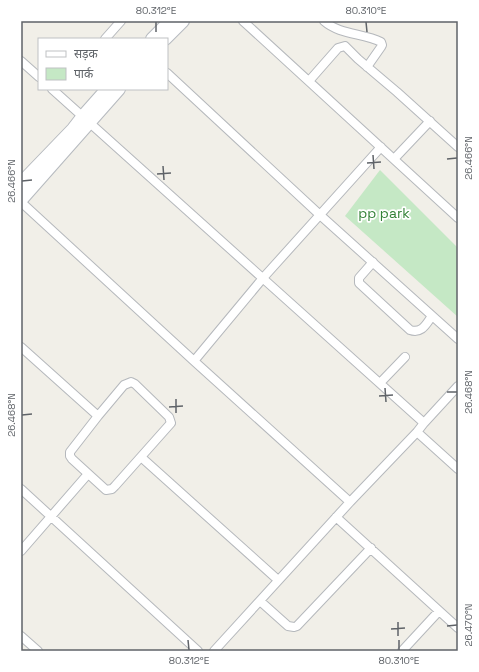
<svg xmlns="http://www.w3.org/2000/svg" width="479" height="672" viewBox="0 0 479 672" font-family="'Space Grotesk','Noto Sans Devanagari',sans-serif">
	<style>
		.green { fill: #c5e8c5 }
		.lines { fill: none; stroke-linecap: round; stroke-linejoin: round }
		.street-casing { stroke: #b5b8bc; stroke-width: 10 }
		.secondary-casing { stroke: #b6babf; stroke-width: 14 }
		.street { stroke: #fff; stroke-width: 8 }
		.secondary { stroke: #fff; stroke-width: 12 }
		.ticks { fill: none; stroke: #5f6368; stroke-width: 1.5 }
		.labels { text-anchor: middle; stroke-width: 3.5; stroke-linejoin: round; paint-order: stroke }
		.park-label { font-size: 14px; fill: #348238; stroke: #fff }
		.neatline { fill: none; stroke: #5f6368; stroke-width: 1.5 }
		.ticks-label { font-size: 10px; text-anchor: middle; fill: #5f6368 }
	</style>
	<rect width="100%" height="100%" fill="#f1efe8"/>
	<path class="green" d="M380,170l78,78v69l-113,-101z"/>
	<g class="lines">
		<defs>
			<path id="street" d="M243,21l215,197
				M324,21c16,14 39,12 57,21l1,3 -1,2 -14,20
				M105,39l16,-18
				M21,61l18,16
				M167,73l153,142 138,124
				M309,81l29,-33 7,-2 13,13 39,33 61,55
				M52,89l372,334
				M394,159l36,-38
				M21,202l173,159 156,141
				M373,262l-14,16v5l51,47c12,4 16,-6 22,-14
				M21,347l77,69
				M194,361l69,-83 118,-131
				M131,382l4,2 34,33 2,6 -56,63 -3,3 -6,1 -34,-31 -2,-3v-4l28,-36 26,-31 5,-2z
				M380,383l25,-26
				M417,432l41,37
				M141,457l137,123
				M21,489l177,162
				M336,517l122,111
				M21,551l67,-77
				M260,601l28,25 6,1 3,-1 74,-78
				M21,636l17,15
				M214,651l136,-149 67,-70 7,-9 34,-37
				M402,651l37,-40"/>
			<path id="secondary" d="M152,39l18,-18
				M165,39l18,-18
				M21,183l52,-54 10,-13 24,-27
				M21,200l98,-111"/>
		</defs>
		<use href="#street" class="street-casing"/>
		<use href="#secondary" class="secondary-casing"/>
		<use href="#street" class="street"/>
		<use href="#secondary" class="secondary"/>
	</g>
	<path class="ticks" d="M156,22v10M366,22l1,10M373,155l1,14M447,159l10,-1M367,163l14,-1M163,166l1,14M157,174l14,-1M22,181l10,-1M385,388l1,14M447,392h10M379,396l14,-1M176,399v14M169,407l14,-1M22,415l10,-1M398,622v14M447,626l10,-1M391,629l14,-1M188,640l1,10M399,640v10"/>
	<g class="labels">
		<g class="park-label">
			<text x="384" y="218">pp park</text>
		</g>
	</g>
	<rect width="479" height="672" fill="none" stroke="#ffffff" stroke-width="44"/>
	<rect x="38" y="38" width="130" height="52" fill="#ffffff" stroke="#bfc1c3"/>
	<rect x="46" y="51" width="20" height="6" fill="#ffffff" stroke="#bfc1c3"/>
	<text x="74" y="58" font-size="12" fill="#5f6368">सड़क</text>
	<rect x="46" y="68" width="20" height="12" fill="#c5e8c5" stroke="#bfc1c3"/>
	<text x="74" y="78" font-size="12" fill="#5f6368">पार्क</text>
	<rect x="22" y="22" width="435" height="628" class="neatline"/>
	<g class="ticks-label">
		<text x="156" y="14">80.312°E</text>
		<text x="366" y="14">80.310°E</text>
		<text transform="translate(468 158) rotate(-90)" y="4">26.466°N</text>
		<text transform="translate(11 181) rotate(-90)" y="4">26.466°N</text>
		<text transform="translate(468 392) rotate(-90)" y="4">26.468°N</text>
		<text transform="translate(11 415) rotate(-90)" y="4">26.468°N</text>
		<text transform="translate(468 625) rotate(-90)" y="4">26.470°N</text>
		<text x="189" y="664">80.312°E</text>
		<text x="399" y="664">80.310°E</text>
	</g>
</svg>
